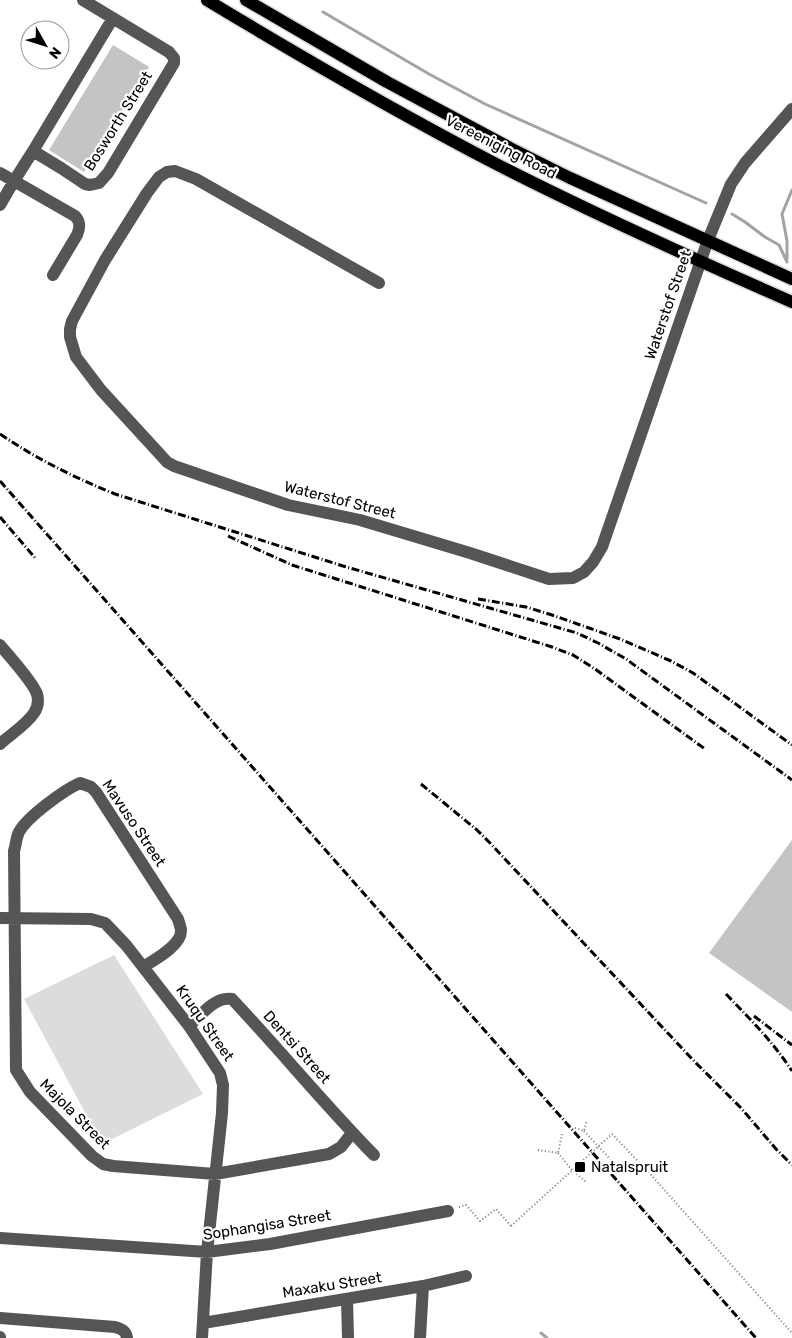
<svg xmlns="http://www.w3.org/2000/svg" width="792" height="1338" viewBox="0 0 792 1338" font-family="Rubik,sans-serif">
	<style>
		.green { fill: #dcdcdc }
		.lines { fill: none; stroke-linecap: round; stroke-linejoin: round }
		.stream { stroke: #a3a3a3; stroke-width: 3 }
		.building { fill: #c4c4c4 }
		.major-casing { stroke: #dbdbdb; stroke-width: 15 }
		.path { stroke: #777; stroke-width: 2; stroke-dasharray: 1 2.5; stroke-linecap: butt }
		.minor { stroke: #555; stroke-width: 12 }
		.major { stroke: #000; stroke-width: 12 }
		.rail { stroke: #000; stroke-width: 3; stroke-dasharray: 8 2.5 1 2.5; stroke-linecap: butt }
		.path-bridge { stroke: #777; stroke-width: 2; stroke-dasharray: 1 2.5; stroke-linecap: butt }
		.poi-dot { fill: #000; stroke: #fff; stroke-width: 2 }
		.labels { text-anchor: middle; stroke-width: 4.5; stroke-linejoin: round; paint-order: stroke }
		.street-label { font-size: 15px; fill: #000; stroke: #fff }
		.poi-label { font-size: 15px; fill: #000; stroke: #fff; text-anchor: start }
	</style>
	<rect width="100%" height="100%" fill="#fff"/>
	<path class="green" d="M114,955l89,139 -101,50 -78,-145z"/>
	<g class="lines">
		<path class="stream" d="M323,12l106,62 56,30 221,99
			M732,214l13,8 20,15 14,8 8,17
			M787,259v-18l-5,-27 10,-24
			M541,1333l6,5"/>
	</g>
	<path class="building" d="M113,45l36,22 -65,105 -35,-22z
		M792,840v172l-83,-59z"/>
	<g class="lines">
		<defs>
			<path id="major" d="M207,0c96,58 193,114 293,166 96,49 194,93 292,136
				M246,0l141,82 125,67 56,28 224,102"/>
		</defs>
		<use href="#major" class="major-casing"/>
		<path class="path" d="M575,1128l9,3 3,-11
			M584,1131l27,29
			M612,1134l40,42 140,157
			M538,1150l20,3 4,-19
			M558,1153l14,17 14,12
			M459,1207l7,-2 14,16 16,-12 15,17"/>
		<path class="minor" d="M33,151l80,-133
			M0,173l14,8 19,-30 28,17 24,16 5,1 9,-2 9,-10 66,-110v-5l-5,-6 -86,-52
			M0,205l14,-24 61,35c6,6 5,12 2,19l-24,40
			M379,283l-183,-104 -21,-8 -8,1 -8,5 -12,16 -42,67 -33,61 -2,8v8l6,20 25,33 66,72 7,4 114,39 72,15 110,33 79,26 24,-1 11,-6 9,-10 9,-15 106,-307 23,-56 14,-21 47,-54
			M0,645c9,11 33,37 37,49 2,7 1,13 -3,19 -8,12 -23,21 -34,31
			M0,918l91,1 14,4 21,22 63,81 31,47 3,12 -1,28 -15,139 -5,86
			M143,967c11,-7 38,-21 38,-36 0,-4 -2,-8 -3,-12l-82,-127 -5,-5 -11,-4c-16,7 -53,34 -61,49 -3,6 -3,13 -5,19l2,219 14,22 62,64 11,8 10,2 102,8 114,-20 12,-7 11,-14
			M189,1026c12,-11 26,-30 43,-27 48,51 93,106 142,156
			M0,1238l207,14 63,-8 178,-33
			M347,1299l1,39
			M0,1318l115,9c7,2 11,4 12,11
			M203,1323l220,-37 43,-10
			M0,1337v1
			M420,1338l3,-52"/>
		<use href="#major" class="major"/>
		<path class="rail" d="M0,434c37,25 73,43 115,60l228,72 234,67 21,10 28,16 166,121
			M0,481l756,857
			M0,517l36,42
			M228,536l64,29 260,82 21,8 22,14 110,80
			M478,599l48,8 26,8 68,24 51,22 22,12 99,72
			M421,784l56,46 13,13 203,217 48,48 35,41 16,16
			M726,994c25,26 47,48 66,77
			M754,1016l38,29"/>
		<path class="path-bridge" d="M511,1226l101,-92"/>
	</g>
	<rect class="poi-dot" x="574" y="1161" width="12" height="12" rx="2.5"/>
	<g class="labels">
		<g class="street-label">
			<text transform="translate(118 121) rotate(-58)" y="5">Bosworth Street</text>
			<text transform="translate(501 147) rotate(27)" y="5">Vereeniging Road</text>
			<text transform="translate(668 305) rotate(-71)" y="5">Waterstof Street</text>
			<text transform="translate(340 500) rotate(14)" y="5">Waterstof Street</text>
			<text transform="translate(134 823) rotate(56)" y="5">Mavuso Street</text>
			<text transform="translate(205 1023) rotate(55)" y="5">Kruqu Street</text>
			<text transform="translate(297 1047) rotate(48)" y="5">Dentsi Street</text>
			<text transform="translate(75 1114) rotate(45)" y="5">Majola Street</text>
			<text transform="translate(267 1225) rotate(-9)" y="5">Sophangisa Street</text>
			<text transform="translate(332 1285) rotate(-9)" y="5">Maxaku Street</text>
		</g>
		<g class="poi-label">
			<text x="591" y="1172">Natalspruit</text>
		</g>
	</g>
	<g transform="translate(45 45) rotate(129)"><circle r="24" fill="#ffffff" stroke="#999999"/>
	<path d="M0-4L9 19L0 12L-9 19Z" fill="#000000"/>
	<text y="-8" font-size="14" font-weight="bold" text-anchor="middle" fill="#000000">N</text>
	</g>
</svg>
